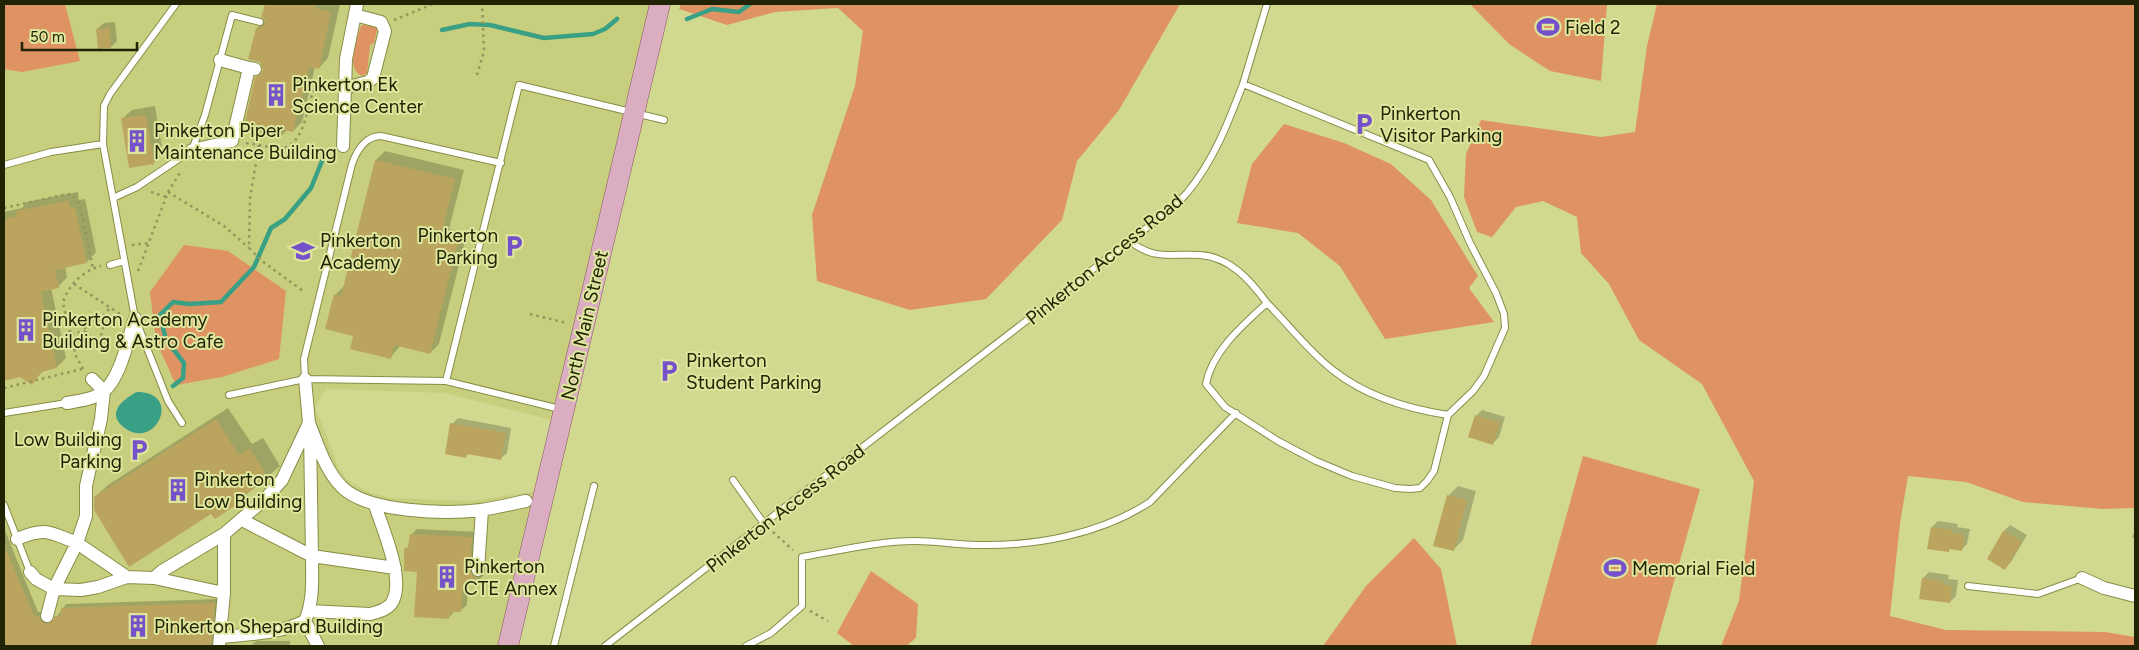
<svg xmlns="http://www.w3.org/2000/svg" width="2139" height="650" viewBox="0 0 2139 650" font-family="Figtree,sans-serif">
	<style>
		.built { fill: #c7ce7d }
		.green { fill: #df9362 }
		.water { fill: #3aa085 }
		.shadow { fill: #0003 }
		.lines { fill: none; stroke-linecap: round; stroke-linejoin: round }
		.stream { stroke: #3aa085; stroke-width: 4.5 }
		.building { fill: #bba55e }
		.lane-casing { stroke: #888d47; stroke-width: 8 }
		.street-casing { stroke: #888d47; stroke-width: 14 }
		.primary-casing { stroke: #8a5964; stroke-width: 21 }
		.path { stroke: #91965d; stroke-width: 2.5; stroke-dasharray: 2.5 4; stroke-linecap: butt }
		.lane { stroke: #fff; stroke-width: 6 }
		.street { stroke: #fff; stroke-width: 12 }
		.primary { stroke: #daadc1; stroke-width: 20 }
		.labels { text-anchor: middle; stroke-width: 4; stroke-linejoin: round; paint-order: stroke }
		.poi-label { font-size: 19px; fill: #212305; stroke: #dee59c; text-anchor: start }
		.street-label { font-size: 19px; fill: #212305; stroke: #dee59c }
	</style>
	<rect width="100%" height="100%" fill="#d1d88f"/>
	<path class="built" d="M4,4h656l-99,418 -116,-29 -119,-4 -11,17 23,60 8,13 22,13 23,6 80,3 74,-11 -37,156h-504z"/>
	<path class="green" d="M4,4h61l15,57 -58,11 -18,-3z
		M681,4h499l-61,106 -42,51 -15,59 -76,79 -76,11 -93,-29 -5,-66 43,-129 8,-55 -25,-23 -63,4 -48,13 -48,-16z
		M1470,4h137l-6,77 -51,-10 -41,-27z
		M1657,4h478v504l-32,1 -80,-7 -57,-20 -58,-6 -8,47 -10,93 56,14 159,2 30,5v9h-414l18,-45 15,-120 -52,-97 -63,-44 -30,-56 -28,-31 -4,-36 -34,-16 -27,6 -24,30 -15,-5 -13,-35 2,-43 15,-34 120,17 34,-5 12,-86z
		M363,25l13,2 1,2 -3,14 -4,2 -3,28 -5,3c-17,-8 -5,-37 -1,-50z
		M1284,124l60,19 47,21 40,36 47,76 -9,12 25,34 -109,17 -45,-73 -42,-33 -61,-10 15,-59z
		M184,245l44,6 58,40 -7,68 -57,18 -46,8 -20,-44 -6,-49z
		M1583,456l117,33 -44,157h-126z
		M1414,538l27,31 16,77h-134l43,-60z
		M871,571l47,33 -2,34 -10,8h-52l-17,-13z"/>
	<path class="water" d="M137,392c45,0 20,57 -11,37 -21,-14 -5,-29 11,-37z"/>
	<path class="shadow" d="M266,4h74l-12,54 -9,10 -4,-1 -13,55 -9,9 -6,-1 -8,8 -23,-60 8,-8 -3,-9 -12,-3 8,-30 9,-9 -3,-2z
		M115,22l2,19 -6,6 -14,-18 7,-6z
		M155,106l8,48 -10,9 -31,-44 10,-9z
		M385,151l79,19 -15,59 18,4 -28,111 -9,9 -29,-8 -11,13 -36,-23 -19,-40 10,-10 31,-125z
		M78,192l1,8 6,-1 11,53 -9,10 -22,4 2,11 -9,10 -7,1 15,70 -9,9 -13,3 -12,13 -12,-7 -16,4v-168l18,-4 5,-6z
		M228,408l24,36 11,-6 17,28 -45,38 -20,13 -4,-4 -116,-16 13,-12z
		M1482,410l23,7 -6,20 -6,6 -17,-27z
		M458,418l53,10 -4,25 -7,6 -31,-6 -3,3 -14,-32z
		M1458,486l18,5 -13,49 -10,10 -5,-54z
		M1938,521l20,3 -1,3 13,2 -3,15 -6,6 -10,-2 -3,3 -16,-24z
		M2010,525l17,10 -16,27 -6,6 -16,-9 15,-28z
		M4,528l34,84h5l3,6 8,2 12,-16 153,-5 -2,47h-212l-1,-4z
		M417,529l61,3 5,44 -6,6h-9l-1,23 -7,6h-5l-7,7 -42,-69 4,-5 1,-9z
		M2135,531v8l-3,-2z
		M1929,572l20,3 -1,4 10,1 -2,16 -6,6 -27,-24z
		M256,641h34v5h-40z"/>
	<g class="lines">
		<path class="stream" d="M687,19l25,-10 27,3 11,-8
			M442,30l28,-6 20,1 54,13 49,-4 12,-5 12,-10
			M173,386l10,-8 1,-15 -18,-23 -6,-25 13,-13 16,2 32,-2 33,-35 17,-39 14,-9 26,-31 11,-27"/>
	</g>
	<path class="building" d="M265,4h51l-1,4 16,4 -12,57 -10,-2 -16,65 -11,-3 -2,10 -34,-8 2,-9 -3,-1 10,-44 6,-3 2,-4 -3,-8 -12,-3 8,-31 2,1 7,-5v-4l-4,-3z
		M110,28l1,20 -13,1 -2,-20z
		M146,115l8,49 -25,4 -8,-50z
		M375,160l80,19 -15,59 18,4 -28,112 -36,-9 -3,14 -41,-10 3,-13 -28,-7 9,-35 7,2z
		M68,201l2,7 5,-1 12,56 -32,7 4,18 -18,4 16,76 -16,4 -9,13 -12,-8 -16,4v-162l13,-3 -1,-5z
		M1475,415l25,8 -7,22 -25,-8z
		M216,419l23,36 11,-6 19,30 -36,23 3,3 -21,14 -4,-5 -82,53 -35,-57v-13z
		M450,423l56,10 -5,27 -34,-6 -1,4 -21,-4z
		M1447,495l20,5 -13,51 -21,-5z
		M1931,527l21,3v3l12,2 -2,16 -13,-2v3l-22,-3z
		M2003,531l19,10 -17,29 -18,-11z
		M410,534l62,3 -2,33 3,6 4,2v5h-14l-2,29h-11l-1,7 -35,-2 3,-45 -13,-1v-23h4z
		M4,545l30,71h5l2,5 4,3 7,-2 3,-6h6v-8l154,-5 -4,43h-207z
		M1922,578l21,3v3l9,2 -2,17 -31,-4z"/>
	<g class="lines">
		<defs>
			<path id="lane" d="M176,4l-66,90 -6,12 -1,38 32,174 33,83 14,22
				M1243,84l24,-80
				M4,165l47,-13 52,-8
				M113,198l24,-11 55,-37 13,-35 27,-100 28,7
				M1130,241c24,20 42,12 70,14 30,2 50,25 67,48
				M110,265l14,-4
				M305,379l-1,-20 48,-195c5,-14 13,-28 29,-28l120,27
				M446,381l73,-296 145,35
				M229,395l76,-16 141,2 114,28
				M4,413l63,-10
				M733,480l32,45
				M4,505l26,67
				M1968,586l70,8 44,-16
				M554,646l40,-160
				M605,646l557,-430c8,-7 18,-15 25,-23 27,-33 41,-70 56,-109l186,76 21,37 20,46 26,50 8,21 1,14 -21,48 -11,15 -25,24 -14,56 -7,10 -7,7 -10,1 -15,-1 -43,-12 -36,-15 -38,-20 -53,-34 -19,-23c6,-33 38,-60 61,-81 22,22 42,49 67,68 32,25 75,38 114,44
				M746,646l25,-13 31,-27v-49c37,-6 75,-16 113,-16 21,0 43,4 64,4 58,1 122,-11 171,-43l86,-89"/>
			<path id="street" d="M220,60l29,8
				M344,88l24,-6 5,-4 12,-47 -4,-9 -26,-7
				M343,146l3,-87 11,-55
				M192,150l40,-9 17,-73 6,1
				M92,379l12,12 -3,28 -15,67v30l-9,27 50,34
				M67,403c12,-2 28,-4 37,-12 17,-14 24,-53 31,-73
				M309,423c9,22 16,47 33,64 26,26 104,27 139,23 15,-2 30,-6 45,-9
				M242,520l70,36 -2,-123
				M17,539c29,-12 32,-7 60,4l-23,46 -7,27
				M478,570l4,-60
				M30,572l6,7 18,10 27,1 17,-3 29,-10 27,1 70,15
				M154,578l8,-7 62,-37
				M2082,578l22,10 31,8
				M309,611l61,3c8,-2 16,-4 21,-10 16,-22 -9,-76 -16,-99
				M305,621c9,-21 7,-43 7,-65l83,12
				M222,637c28,-3 57,-3 83,-16l13,25
				M219,646l5,-53v-59l41,-35 17,-19 27,-57 -4,-44"/>
			<path id="primary" d="M508,646l152,-642"/>
		</defs>
		<use href="#lane" class="lane-casing"/>
		<use href="#street" class="street-casing"/>
		<use href="#primary" class="primary-casing"/>
		<path class="path" d="M394,20l39,-16
			M477,75l7,-24 -2,-47
			M246,143c10,1 20,4 31,5 26,3 30,-39 36,-57l19,-2
			M259,145l-9,53 -1,50 13,13 41,30
			M151,192l16,5
			M168,192l56,34 25,22
			M4,208l63,-14 6,1 7,11 13,62
			M132,245l18,-2
			M138,271l30,-79 13,-21
			M74,284l49,32
			M530,314l37,9
			M85 329a9 9 0 1 1 18 0a9 9 0 1 1-18 0Z
			M99,321l10,-12
			M71,334l14,-3
			M83,369l-7,-13 -13,-53c4,-17 21,-33 38,-37
			M4,388l78,-19
			M773,532l20,18
			M810,611l18,10"/>
		<use href="#lane" class="lane"/>
		<use href="#street" class="street"/>
		<use href="#primary" class="primary"/>
	</g>
	<defs>
		<symbol id="stadium-bare" viewBox="-9 -9 18 18"><path d="M0-5a6.5 5 0 1 0 0 10a6.5 5 0 1 0 0-10ZM-3.5-1.8h7v3.6h-7Z" fill="#7551ca" stroke="#dee59c" stroke-width="2.5" paint-order="stroke"/></symbol>
		<symbol id="building-bare" viewBox="-9 -9 18 18"><path d="M-4-6H4V6H1V3H-1V6H-4ZM-2.5-4.3h1.7v1.8h-1.7ZM.8-4.3h1.7v1.8H.8ZM-2.5-1h1.7V.8h-1.7ZM.8-1h1.7V.8H.8Z" fill="#7551ca" stroke="#dee59c" stroke-width="2.5" paint-order="stroke"/></symbol>
		<symbol id="parking-bare" viewBox="-9 -9 18 18"><path d="M-3.5-5.5H1a3.5 3.5 0 0 1 0 7H-1V5.5H-3.5ZM-1-3.4V-.6H.8a1.4 1.4 0 0 0 0-2.8Z" fill="#7551ca" stroke="#dee59c" stroke-width="2.5" paint-order="stroke"/></symbol>
		<symbol id="school-bare" viewBox="-9 -9 18 18"><path d="M0-5L7-2L0 1L-7-2ZM-4 1L0 2.5L4 1V4Q0 6-4 4Z" fill="#7551ca" stroke="#dee59c" stroke-width="2.5" paint-order="stroke"/></symbol>
	</defs>
	<g fill-rule="evenodd">
		<use href="#stadium-bare" x="1532" y="11" width="32" height="32"/>
		<use href="#building-bare" x="260" y="79" width="32" height="32"/>
		<use href="#parking-bare" x="1348" y="108" width="32" height="32"/>
		<use href="#building-bare" x="121" y="125" width="32" height="32"/>
		<use href="#parking-bare" x="498" y="230" width="32" height="32"/>
		<use href="#school-bare" x="287" y="235" width="32" height="32"/>
		<use href="#building-bare" x="10" y="314" width="32" height="32"/>
		<use href="#parking-bare" x="653" y="355" width="32" height="32"/>
		<use href="#parking-bare" x="123" y="434" width="32" height="32"/>
		<use href="#building-bare" x="162" y="474" width="32" height="32"/>
		<use href="#stadium-bare" x="1599" y="552" width="32" height="32"/>
		<use href="#building-bare" x="431" y="561" width="32" height="32"/>
		<use href="#building-bare" x="122" y="610" width="32" height="32"/>
	</g>
	<g class="labels">
		<g class="poi-label">
			<text x="1565" y="34">Field 2</text>
			<text x="292" y="91">Pinkerton Ek<tspan x="292" dy="22">Science Center</tspan></text>
			<text x="1380" y="120">Pinkerton<tspan x="1380" dy="22">Visitor Parking</tspan></text>
			<text x="154" y="137">Pinkerton Piper<tspan x="154" dy="22">Maintenance Building</tspan></text>
			<text x="498" y="242" text-anchor="end">Pinkerton<tspan x="498" dy="22">Parking</tspan></text>
			<text x="320" y="247">Pinkerton<tspan x="320" dy="22">Academy</tspan></text>
			<text x="42" y="326">Pinkerton Academy<tspan x="42" dy="22">Building &amp; Astro Cafe</tspan></text>
			<text x="686" y="367">Pinkerton<tspan x="686" dy="22">Student Parking</tspan></text>
			<text x="122" y="446" text-anchor="end">Low Building<tspan x="122" dy="22">Parking</tspan></text>
			<text x="194" y="486">Pinkerton<tspan x="194" dy="22">Low Building</tspan></text>
			<text x="464" y="573">Pinkerton<tspan x="464" dy="22">CTE Annex</tspan></text>
			<text x="1632" y="575">Memorial Field</text>
			<text x="154" y="633">Pinkerton Shepard Building</text>
		</g>
		<g class="street-label">
			<text transform="translate(1104 259) rotate(-39)" y="7">Pinkerton Access Road</text>
			<text transform="translate(584 325) rotate(-77)" y="7">North Main Street</text>
			<text transform="translate(785 508) rotate(-38)" y="7">Pinkerton Access Road</text>
		</g>
	</g>
	<rect width="2139" height="650" fill="none" stroke="#212305" stroke-width="10"/>
	<path d="M22 42v8h115v-8" fill="none" stroke="#212305" stroke-width="2.5"/>
	<text x="30" y="42" font-size="15" fill="#212305" stroke="#dee59c" stroke-width="4" paint-order="stroke">50 m</text>
</svg>
